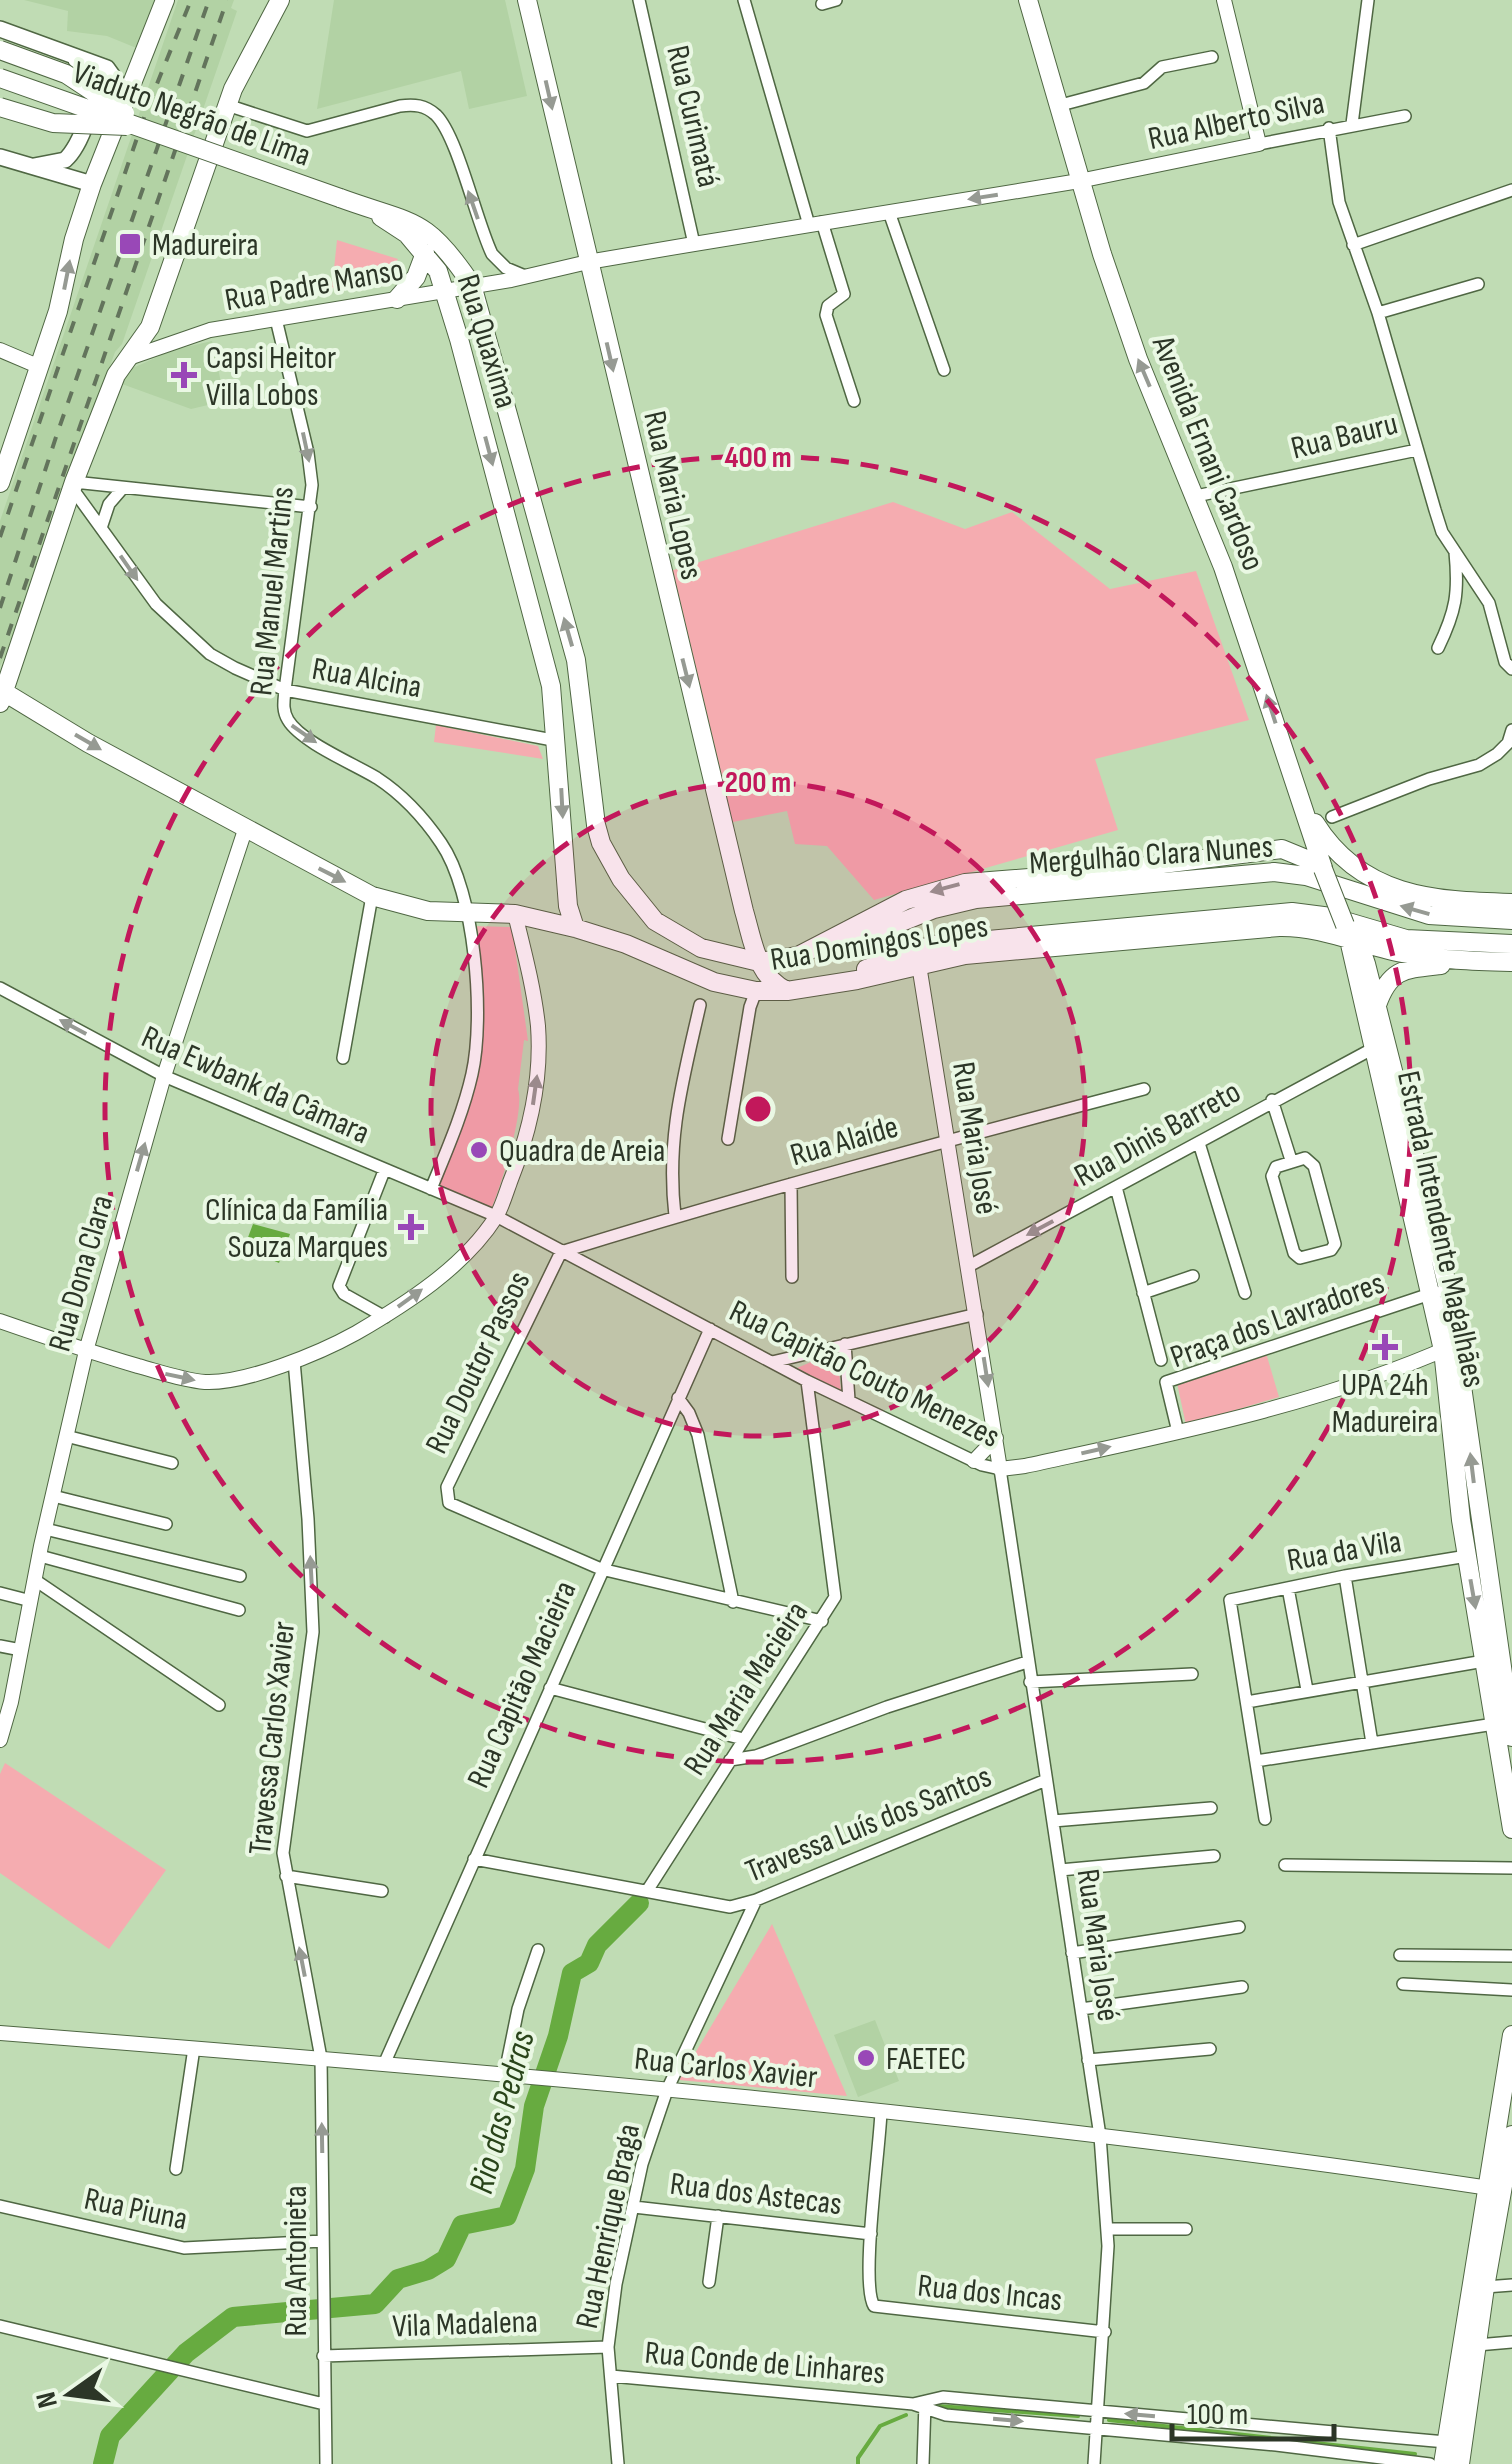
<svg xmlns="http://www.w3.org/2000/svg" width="1512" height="2464" viewBox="0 0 1512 2464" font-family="'Sofia Sans Condensed',sans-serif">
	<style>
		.built { fill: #b2d2a4 }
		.green { fill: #f5acb0 }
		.water { fill: #67ab40 }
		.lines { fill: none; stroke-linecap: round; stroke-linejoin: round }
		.stream { stroke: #67ab40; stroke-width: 4 }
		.river { stroke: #67ab40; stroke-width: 20 }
		.minor-casing { stroke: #4f6743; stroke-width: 14 }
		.tertiary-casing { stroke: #4f6743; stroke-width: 16 }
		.secondary-casing { stroke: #4f6743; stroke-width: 18 }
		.primary-casing { stroke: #4f6743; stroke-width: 20 }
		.minor { stroke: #fff; stroke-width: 11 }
		.tertiary { stroke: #fff; stroke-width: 14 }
		.secondary { stroke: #fff; stroke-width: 15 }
		.primary { stroke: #fff; stroke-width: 18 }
		.rail { stroke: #63745c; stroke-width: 4; stroke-dasharray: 12 12; stroke-linecap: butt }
		.primary-bridge-casing { stroke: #4f6743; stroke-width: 20; stroke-linecap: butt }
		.primary-bridge { stroke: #fff; stroke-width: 18 }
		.oneway { fill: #969a93 }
		.ring { fill: none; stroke: #c2185b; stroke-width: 5; stroke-dasharray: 18 12 }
		.poi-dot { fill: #9948b7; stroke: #eaf8e4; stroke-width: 4 }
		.labels { text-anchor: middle; stroke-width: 8; stroke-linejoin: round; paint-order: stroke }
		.street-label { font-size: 32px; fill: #2c3627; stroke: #eaf8e4 }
		.poi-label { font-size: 32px; fill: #2c3627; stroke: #eaf8e4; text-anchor: start }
		.water-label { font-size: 35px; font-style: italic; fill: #29441a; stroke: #eaf8e4 }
		.centre { fill: #c2185b; stroke: #eaf8e4; stroke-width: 5 }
		.ring-label { font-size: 30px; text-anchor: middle; font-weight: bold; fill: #c2185b; stroke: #eaf8e4; stroke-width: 8; stroke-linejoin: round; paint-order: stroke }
	</style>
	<rect width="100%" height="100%" fill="#c0dcb4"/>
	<path class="built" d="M24,0h137l-15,45 -12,2 -27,-11 -40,-5 1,-20z
		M178,0h56l-3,8 6,3 -115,333 -7,8 -105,294 -10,20v-145z
		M334,0h171l22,96 -58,13 -8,-38 -144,38z
		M212,341l13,60 -34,8 -69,-25 4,-13 47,-21z
		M875,2020l24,61 -41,16 -24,-62z"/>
	<path class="green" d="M337,240l61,19c-19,28 -33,31 -66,29z
		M893,502l72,27 47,-17 98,77 86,-18 53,149 -154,39 23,71 -244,70 -47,-54 -32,-2 -8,-33 -59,12 -61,-251z
		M436,725l102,21 5,13 -109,-17z
		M472,926l40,1 16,114 -4,-1 -6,49c7,22 -17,95 -26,118l-55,-19 39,-117z
		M837,1351l4,41 -44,-24z
		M1266,1353l13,44 -93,28 -9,-42z
		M5,1763l161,107 -57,79 -109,-76v-99z
		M772,1924l75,172 -168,-16z"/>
	<path class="water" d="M253,1224l37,10 -11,29 -35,-15z"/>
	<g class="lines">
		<path class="stream" d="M937,2406l141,10
			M1109,2420l306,34
			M858,2464v-6l22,-32 26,-11"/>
		<path class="river" d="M103,2464l7,-28 76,-83 47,-36 142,-13 23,-25 30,-9 18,-11 16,-34 45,-9 18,-47 9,-63 24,-70 14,-63 17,-10 8,-18 42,-42"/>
		<defs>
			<path id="minor" d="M639,0l55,244
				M744,0l65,225
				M822,4l14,-4
				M227,105l80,26 93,-25c14,-2 25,-1 36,9 22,22 40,106 56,139l14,14 19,8
				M1057,106l87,-23 18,-16 50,-10
				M1352,124l16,-124
				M1329,128l10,74 39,111 57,197 7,22 47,71 16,59 7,7
				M1259,144l146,-28
				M889,212l55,158
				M822,222l22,72 -16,12 -2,9 28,86
				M1353,245l159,-55
				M1378,313l100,-29
				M276,319l32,134 4,32 -27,205c-1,11 -3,20 3,30 13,22 66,44 89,58 26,17 47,40 64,65 34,49 44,173 31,231 -9,40 -26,78 -41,115
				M74,482l237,25
				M72,488l84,116 54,50 25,14 50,22 273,51
				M1196,496l221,-46
				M101,528l8,-24 13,-15
				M1438,648c18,-37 21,-55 17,-96
				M1332,817l97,-38 50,-14 18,-11 11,-11 4,-13
				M0,988l164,88 332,140 311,165 175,84 18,4 100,667 8,110 -14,218
				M343,1058l29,-162
				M1272,1100l19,60
				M728,1139l22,-132 6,-16
				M1199,1143l46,150
				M1305,1158l9,8 21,78 -4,6 -31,8 -6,-5 -22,-77 4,-9z
				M384,1171l-45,115 5,8 41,23
				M791,1184l1,93
				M1116,1187l45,173
				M675,1216c-9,-78 8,-136 25,-211
				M969,1266l403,-217
				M1143,1293l50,-17
				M845,1344l4,56
				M294,1361l14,158 5,113 -30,221 38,205 5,406
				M772,1362l205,-48
				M678,1398l11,15 9,22 35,167
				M1178,1432l-12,-50 270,-90
				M66,1436l106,27
				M53,1496l113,28
				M45,1529l195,47
				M40,1556l199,54
				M1345,1576l27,167
				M35,1580l184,125
				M1288,1588l19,102
				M0,1593l31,8
				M822,1621l-221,-52 -152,-66 -2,-16 114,-235c193,-60 388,-112 583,-163
				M0,1646l21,4
				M1030,1682l162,-8
				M550,1688l193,51
				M1247,1702l237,-41
				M730,1760l26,-4 131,-49 140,-45
				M1256,1761l238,-37
				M1265,1819l-35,-219 115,-24 122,-20
				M1053,1821l158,-13
				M474,1859l256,48 26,-7 290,-120
				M1285,1865l227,3
				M1060,1870l154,-14
				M286,1876l96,15
				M647,1891l188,-294 -28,-216
				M1072,1953l167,-26
				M1400,1955l112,1
				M1403,1984l109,6
				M1081,2009l161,-22
				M1088,2060l122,-11
				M385,2062l325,-733
				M505,2073l13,-64 20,-59
				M881,2111c-1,37 -21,172 -7,195l231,26
				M176,2169l18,-121
				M0,2206l184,42 139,-7
				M634,2207l237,27
				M1107,2229h79
				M709,2282l9,-66
				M1485,2287l27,-2
				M0,2326l324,78
				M1477,2345l35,-3
				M323,2356l285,-9
				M611,2376l302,28 33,11 330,30 154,19
				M913,2404l30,-7 503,45
				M618,2464l-10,-117 8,-63 26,-120 25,-74 89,-190
				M923,2464l2,-61"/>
			<path id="tertiary" d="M0,350l40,17
				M129,358l81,-28 301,-50 77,-18 106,-18 385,-63 180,-37 -35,-144
				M919,965l81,504 25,-3c141,-31 295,-61 427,-120
				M0,1321c46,16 91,31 138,45 22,6 44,14 67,16 40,2 115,-29 151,-49 50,-29 108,-66 140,-116 6,-10 10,-24 14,-35 20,-50 32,-102 28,-156 -4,-38 -14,-75 -23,-112
				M974,1461l22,-23
				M0,1740l11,-38 30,-156 45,-195 78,-275 81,-246
				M0,2033c500,39 1000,81 1496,156"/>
			<path id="secondary" d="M0,29l107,39 10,14 4,27
				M0,157l92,27
				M34,166l31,-6c15,-13 34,-62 26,-82 -3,-7 -10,-13 -15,-18"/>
			<path id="primary" d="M527,0l217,911c9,30 12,65 43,80
				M1028,0l74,254 36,105 85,208 100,301
				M340,198c74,27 85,17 132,87l104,375 20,165 5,18 20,36 34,42 46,27 58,14 39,-6 108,-56 59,-17 127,-10 190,-24 39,16
				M381,217l26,17 31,37 21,68 92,347 17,220 7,22
				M397,299l19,-22 9,-24
				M0,483l58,-172 16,-72 18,-55 73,-184
				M4,692l84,51 284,153 56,15 87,3 60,14 51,16 88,38 42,9h31l70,-11 108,-25 314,-28c43,-1 81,18 123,26 36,7 74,8 110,9
				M0,703l74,-221 42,-107 34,-48 83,-238 47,-89
				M1315,823c46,74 118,78 197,80
				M1347,931l96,419 18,170 51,309
				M1350,939l12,13 4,12 82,324 64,449
				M842,946l92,-37 42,-10 298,-27 32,4 123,39 83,5
				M866,969l67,-24 359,-33 39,5 75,22 106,5
				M1377,1005c13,-37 28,-36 64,-40
				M1443,2464l69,-429
				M1460,2464l25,-177 27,-152"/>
		</defs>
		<use href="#minor" class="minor-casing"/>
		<use href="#tertiary" class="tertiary-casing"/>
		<use href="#secondary" class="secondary-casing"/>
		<use href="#primary" class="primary-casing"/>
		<use href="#minor" class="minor"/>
		<use href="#tertiary" class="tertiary"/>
		<use href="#secondary" class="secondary"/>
		<use href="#primary" class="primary"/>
		<path class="rail" d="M0,537l148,-431 43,-106
			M0,608l57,-174 152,-434
			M0,658l227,-658"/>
		<defs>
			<path id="primary-bridge" d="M0,50l66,24 59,39
				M0,78l340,120
				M0,107l53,16 74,3
				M1323,869l22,56"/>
		</defs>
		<use href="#primary-bridge" class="primary-bridge-casing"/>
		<use href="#primary-bridge" class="primary-bridge"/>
	</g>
	<defs><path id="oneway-solid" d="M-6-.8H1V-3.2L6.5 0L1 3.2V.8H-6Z" transform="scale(2.5)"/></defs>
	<g class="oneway">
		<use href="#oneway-solid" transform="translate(549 95) rotate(77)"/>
		<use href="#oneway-solid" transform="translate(983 197) rotate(171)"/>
		<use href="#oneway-solid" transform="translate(473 205) rotate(-109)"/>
		<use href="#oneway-solid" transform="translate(67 275) rotate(-79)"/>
		<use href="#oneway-solid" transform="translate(610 357) rotate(77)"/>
		<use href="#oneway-solid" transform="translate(1144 373) rotate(-113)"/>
		<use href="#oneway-solid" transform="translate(306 447) rotate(78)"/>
		<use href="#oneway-solid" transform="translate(489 451) rotate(75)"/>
		<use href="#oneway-solid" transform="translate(129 568) rotate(55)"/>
		<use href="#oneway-solid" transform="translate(568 632) rotate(-106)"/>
		<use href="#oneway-solid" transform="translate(686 673) rotate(76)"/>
		<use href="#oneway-solid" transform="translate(1271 709) rotate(-108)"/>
		<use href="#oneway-solid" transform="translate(304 734) rotate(35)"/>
		<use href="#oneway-solid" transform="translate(88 742) rotate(30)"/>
		<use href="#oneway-solid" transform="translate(562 803) rotate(87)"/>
		<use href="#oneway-solid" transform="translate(332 875) rotate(27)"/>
		<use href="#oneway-solid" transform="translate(945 888) rotate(165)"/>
		<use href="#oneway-solid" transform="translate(1415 910) rotate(-164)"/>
		<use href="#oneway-solid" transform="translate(73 1027) rotate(-152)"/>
		<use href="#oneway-solid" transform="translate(535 1090) rotate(-82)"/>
		<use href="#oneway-solid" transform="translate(141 1157) rotate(-74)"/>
		<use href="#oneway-solid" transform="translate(1040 1228) rotate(152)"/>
		<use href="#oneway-solid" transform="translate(410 1298) rotate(-36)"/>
		<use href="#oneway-solid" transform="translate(986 1372) rotate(81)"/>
		<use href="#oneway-solid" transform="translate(180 1377) rotate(12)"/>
		<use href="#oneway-solid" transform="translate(1096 1450) rotate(-13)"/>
		<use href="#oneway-solid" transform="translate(1472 1468) rotate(-97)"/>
		<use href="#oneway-solid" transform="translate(311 1571) rotate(-93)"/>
		<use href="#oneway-solid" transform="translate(1473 1594) rotate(80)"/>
		<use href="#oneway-solid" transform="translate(302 1962) rotate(-101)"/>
		<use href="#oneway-solid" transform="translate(322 2138) rotate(-91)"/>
		<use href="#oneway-solid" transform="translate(1140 2415) rotate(-175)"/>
		<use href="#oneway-solid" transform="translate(1008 2420) rotate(5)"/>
	</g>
	<circle cx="758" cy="1109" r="327" fill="#c2185b" fill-opacity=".12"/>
	<g class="ring">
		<circle cx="758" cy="1109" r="327"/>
		<circle cx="758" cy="1109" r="653"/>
	</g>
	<g class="poi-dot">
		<rect x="118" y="232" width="24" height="24" rx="5"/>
		<path d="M179 360h10v10h10v10h-10v10h-10v-10h-10v-10h10z"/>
		<circle cx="479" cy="1150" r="10"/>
		<path d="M406 1212h10v10h10v10h-10v10h-10v-10h-10v-10h10z"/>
		<path d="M1380 1332h10v10h10v10h-10v10h-10v-10h-10v-10h10z"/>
		<circle cx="866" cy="2058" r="10"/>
	</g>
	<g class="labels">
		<g class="street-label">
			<text transform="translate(192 113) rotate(20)" y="11">Viaduto Negrão de Lima</text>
			<text transform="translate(694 116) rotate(77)" y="11">Rua Curimatá</text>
			<text transform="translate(1236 120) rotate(-12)" y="11">Rua Alberto Silva</text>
			<text transform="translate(314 284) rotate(-10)" y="11">Rua Padre Manso</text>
			<text transform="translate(488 341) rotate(73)" y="11">Rua Quaxima</text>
			<text transform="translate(1344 435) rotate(-14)" y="11">Rua Bauru</text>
			<text transform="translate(1209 453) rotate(68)" y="11">Avenida Ernani Cardoso</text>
			<text transform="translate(674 495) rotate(77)" y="11">Rua Maria Lopes</text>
			<text transform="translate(271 591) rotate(-84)" y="11">Rua Manuel Martins</text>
			<text transform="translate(367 677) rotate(10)" y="11">Rua Alcina</text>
			<text transform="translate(1151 854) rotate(-4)" y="11">Mergulhão Clara Nunes</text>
			<text transform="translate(879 942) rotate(-9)" y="11">Rua Domingos Lopes</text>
			<text transform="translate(256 1084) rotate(24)" y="11">Rua Ewbank da Câmara</text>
			<text transform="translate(1157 1133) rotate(-29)" y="11">Rua Dinis Barreto</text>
			<text transform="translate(976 1138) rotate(81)" y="11">Rua Maria José</text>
			<text transform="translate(844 1140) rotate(-16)" y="11">Rua Alaíde</text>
			<text transform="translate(1442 1229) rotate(78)" y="11">Estrada Intendente Magalhães</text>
			<text transform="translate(80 1273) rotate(-74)" y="11">Rua Dona Clara</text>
			<text transform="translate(1277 1319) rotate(-20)" y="11">Praça dos Lavradores</text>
			<text transform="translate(477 1362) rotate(-64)" y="11">Rua Doutor Passos</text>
			<text transform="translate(865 1373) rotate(26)" y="11">Rua Capitão Couto Menezes</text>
			<text transform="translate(1344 1550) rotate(-10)" y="11">Rua da Vila</text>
			<text transform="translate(521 1684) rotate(-66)" y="11">Rua Capitão Macieira</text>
			<text transform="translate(745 1688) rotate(-57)" y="11">Rua Maria Macieira</text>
			<text transform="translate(271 1738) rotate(-84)" y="11">Travessa Carlos Xavier</text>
			<text transform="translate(868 1823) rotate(-22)" y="11">Travessa Luís dos Santos</text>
			<text transform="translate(1099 1945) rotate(82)" y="11">Rua Maria José</text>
			<text transform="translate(726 2067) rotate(6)" y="11">Rua Carlos Xavier</text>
			<text transform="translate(756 2193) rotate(7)" y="11">Rua dos Astecas</text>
			<text transform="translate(136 2208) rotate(12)" y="11">Rua Piuna</text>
			<text transform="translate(607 2226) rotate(-78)" y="11">Rua Henrique Braga</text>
			<text transform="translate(295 2261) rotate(-90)" y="11">Rua Antonieta</text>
			<text transform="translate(990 2292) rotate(6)" y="11">Rua dos Incas</text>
			<text transform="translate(465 2323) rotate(-2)" y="11">Vila Madalena</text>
			<text transform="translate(765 2362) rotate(5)" y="11">Rua Conde de Linhares</text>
		</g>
		<g class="poi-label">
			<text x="152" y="255">Madureira</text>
			<text x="206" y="368">Capsi Heitor<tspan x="206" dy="37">Villa Lobos</tspan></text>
			<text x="499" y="1161">Quadra de Areia</text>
			<text x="388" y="1220" text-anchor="end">Clínica da Família<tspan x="388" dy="37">Souza Marques</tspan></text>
			<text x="1385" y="1395" text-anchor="middle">UPA 24h<tspan x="1385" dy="37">Madureira</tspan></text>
			<text x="886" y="2069">FAETEC</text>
		</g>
		<g class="water-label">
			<text transform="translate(501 2112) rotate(-75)" y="12">Rio das Pedras</text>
		</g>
	</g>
	<circle cx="758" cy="1109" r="15" class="centre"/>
	<g class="ring-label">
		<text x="758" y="467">400 m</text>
		<text x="758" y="792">200 m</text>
	</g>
	<g transform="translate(70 2394) rotate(256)" stroke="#eaf8e4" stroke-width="8" paint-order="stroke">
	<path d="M0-8L18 38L0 25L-18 38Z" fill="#2c3627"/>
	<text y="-15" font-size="28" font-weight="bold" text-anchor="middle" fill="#2c3627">N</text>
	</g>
	<path d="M1172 2424v15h162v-15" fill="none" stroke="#2c3627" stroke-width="5"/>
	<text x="1187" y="2424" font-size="30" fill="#2c3627" stroke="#eaf8e4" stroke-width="8" paint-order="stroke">100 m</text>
</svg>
